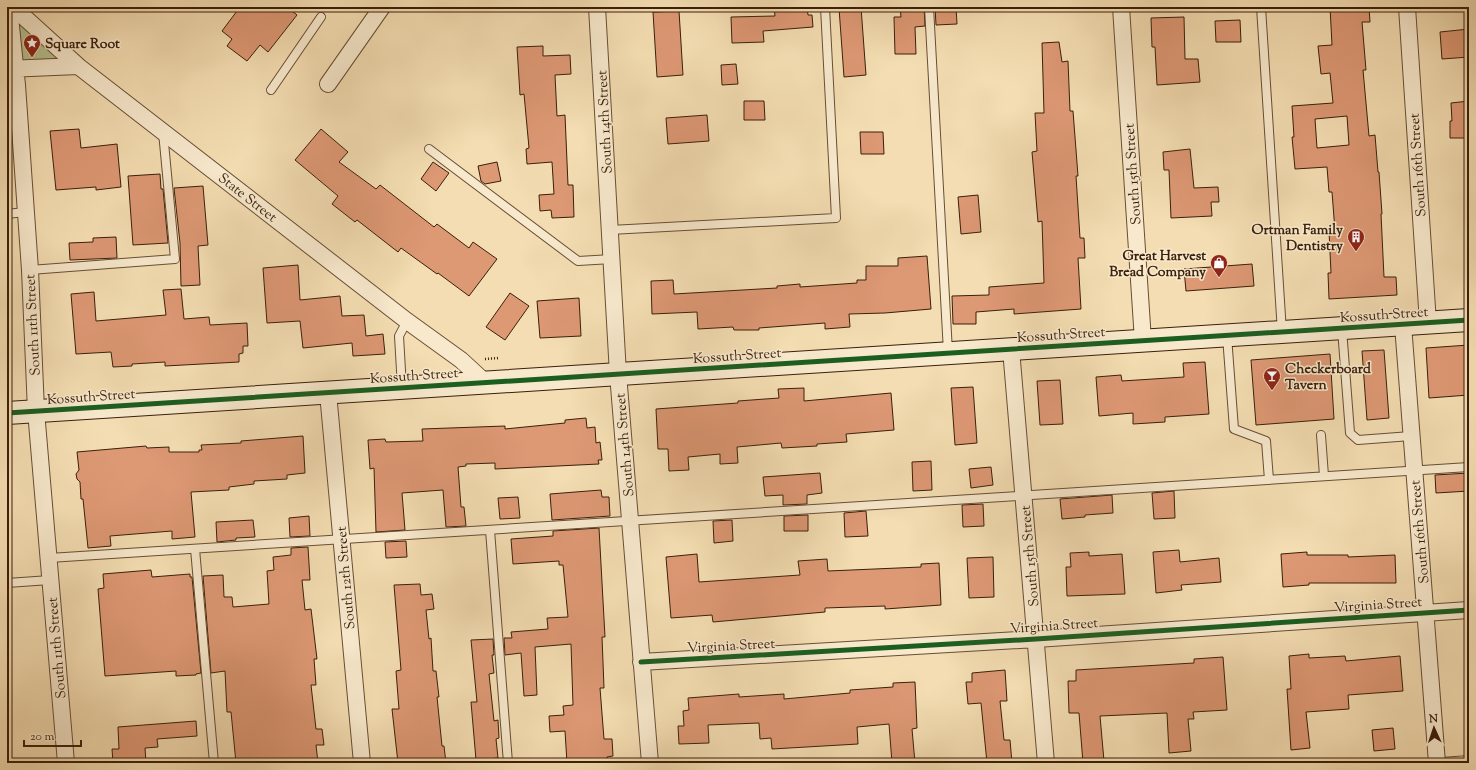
<svg xmlns="http://www.w3.org/2000/svg" width="1476" height="770" viewBox="0 0 1476 770" font-family="'Sorts Mill Goudy',serif">
	<style>
		.green { fill: #b6c290; stroke: #78704d }
		.building { fill: #dd9874; stroke: #3a1f0a; fill-rule: evenodd }
		.lines { fill: none; stroke-linecap: round; stroke-linejoin: round }
		.lane-casing { stroke: #684e34; stroke-width: 10 }
		.street-casing { stroke: #684e34; stroke-width: 18 }
		.secondary-casing { stroke: #3a1f0a; stroke-width: 24 }
		.path { stroke: #3a1f0a; stroke-width: 2.5; stroke-dasharray: 1 2; stroke-linecap: butt }
		.lane { stroke: #f8e9cd; stroke-width: 8 }
		.street { stroke: #f8e9cd; stroke-width: 16 }
		.secondary { stroke: #f8e9cd; stroke-width: 22 }
		.cycleway-casing { stroke: #f8e9cd; stroke-width: 8 }
		.cycleway { stroke: #1b5e20; stroke-width: 5 }
		.labels { text-anchor: middle; stroke-width: 3; stroke-linejoin: round; paint-order: stroke }
		.poi-label { font-size: 14px; font-weight: bold; fill: #3a1f0a; stroke: #f8e9cd; text-anchor: start }
		.street-label { font-size: 14px; fill: #3a1f0a; stroke: #f8e9cd }
	</style>
	<rect width="100%" height="100%" fill="#f4ddb2"/>
	<filter id="stains"><feTurbulence type="fractalNoise" baseFrequency=".005" numOctaves="4"/><feColorMatrix values="0 0 0 0 .2 0 0 0 0 .09 0 0 0 0 .02 0 0 0 .5 -.17"/></filter>
	<radialGradient id="worn" r=".72"><stop offset=".6" stop-color="#630" stop-opacity="0"/><stop offset="1" stop-color="#630" stop-opacity=".3"/></radialGradient>
	<path class="green" d="M13,7l65,59 -62,2z"/>
	<path class="building" d="M240,7h47l10,8 -29,37 -8,-7 -13,16 -20,-15 5,-7 -10,-8z
		M774,7h33l1,8h4l1,12 -50,4 1,11 -32,1 -1,-26 44,-1z
		M861,7l5,68 -22,2 -5,-69z
		M900,7h24l1,19 -10,1 1,27h-21l-1,-37h7z
		M935,7h21l1,17 -21,1z
		M1330,7h39l1,15h-8l4,48h-3l6,66 6,-1 3,37h1l3,42h-1l3,63h12l1,18 -68,4 -1,-26h3l-2,-42h6l-3,-39h-3l-2,-25 -32,2 -3,-32h2l-2,-31 41,-3 -3,-30 -9,1 -3,-28 14,-1zM1347,116l2,29 -32,3 -2,-29z
		M679,11l4,64 -26,2 -4,-65z
		M1184,17l1,42h13l2,23 -43,3 -2,-38h-3l-1,-29z
		M1240,20l1,22h-25l-1,-21z
		M1469,29v28l-27,2 -2,-27z
		M1059,42l3,20 6,-1 2,50h3l5,65h-2l4,62h4l1,20h-7l3,51 -67,5v-5l-38,3v12h-23l-1,-28 37,-1v-8l55,-4 -2,-62 -4,1 -6,-70 5,-1 -2,-38h9l-2,-70z
		M543,46v10l27,-1 1,19 -16,1 2,41 8,-1 3,70h5l1,32 -22,1 -1,-8 -11,1 -1,-16 15,-1 -2,-32 -25,2 -1,-15 3,-1 -5,-54 -4,1 -3,-48z
		M736,64l2,20 -16,1 -1,-20z
		M744,101h20l1,19h-21z
		M1469,101v37h-19v-17h2l-1,-18z
		M707,115l2,26 -41,3 -2,-26z
		M79,129l2,19 36,-4 4,43 -25,3v-3l-40,3 -6,-59z
		M321,129l27,23 -9,10 37,27 4,-4 54,42 3,-3 32,24 4,-6 24,17 -28,37 -31,-23 -1,1 -36,-26 -3,4 -41,-32 -2,2 -23,-18 6,-8 -43,-36z
		M860,132h23l1,22h-23z
		M1190,149l4,39 24,-1 1,15h-8l1,14 -41,2 -2,-48h-5l-1,-18z
		M433,162l16,11 -13,18 -15,-12z
		M497,162l4,19 -16,3 -4,-3 -3,-15z
		M160,174l1,15h2l5,54 -35,2 -5,-69z
		M203,186l5,59 -10,1 2,39 -19,1 -1,-43 -6,-55z
		M978,195l3,37 -20,2 -3,-37z
		M116,237l1,21 -47,2 -1,-17 24,-1v-4z
		M927,256l4,53 -46,4 -36,1 1,13 -25,2v-6l-66,5v2h-25l-1,-3 -35,2 -1,-17 -45,2 -1,-33 22,-1 1,14 103,-6v-2l23,-2v3l57,-4v-3h9v-14h32v-8z
		M1252,264l2,22 -68,5 -2,-22z
		M298,265l2,35 40,-4 2,20 22,-1 2,21 17,-2 2,20 -32,2 -1,-13 -49,5 -3,-27 -33,2 -4,-55z
		M181,289l3,30 25,-2 1,8 37,-2 1,23h-5v7l-4,1v8l-74,4v-4l-33,2v2l-19,1 -2,-15 -35,2 -5,-60 23,-2 2,29 70,-6 -3,-25z
		M510,293l19,13 -24,34 -19,-13z
		M579,298l2,38 -41,2 -3,-37z
		M1469,345v50l-40,3 -3,-50z
		M1384,350l5,68 -22,2 -5,-69z
		M1330,354l4,65 -78,6 -5,-65z
		M1205,362l4,52 -44,3v5l-32,2v-11l-34,3 -3,-39 25,-2 1,6 62,-4 -1,-14z
		M1060,380l3,44 -23,1 -3,-44z
		M973,387l4,56 -22,2 -4,-57z
		M804,388v13l87,-8 3,37 -48,4 1,8 -30,2v2l-35,2 -1,-5 -44,4 1,16 -18,1v-10l-32,3 1,13 -20,1 -1,-22h-10l-2,-40 82,-6v-2l41,-3 -1,-9z
		M586,418l1,10 8,-1 1,16 4,-1 2,18h-4l1,4 -104,5v-6l-29,1v2l-8,1 3,40h3l2,19 -20,1 -3,-37 -41,3 3,37 -29,2 -2,-64 -4,1 -2,-29 17,-1 1,3 37,-1 -1,-12 83,-3v3l60,-6v-3z
		M303,436l2,37 -18,2v4l-33,2v3l-25,3v3l-38,2 4,45 -23,2v-8l-62,5 1,10 -23,2 -5,-49h-2l-1,-17 -3,-3 -1,-5 3,-4 -2,-18 69,-6 1,2 22,-1v5h30v-2h3l-1,-5 40,-2v-2z
		M931,461l1,29 -19,1 -1,-29z
		M991,467l2,18 -22,3 -2,-19z
		M820,473l2,20 -15,2v9l-24,1v-10l-18,1 -2,-19z
		M1469,473v18l-33,2 -1,-18z
		M601,490l1,7h7l1,19 -58,4 -2,-26z
		M1174,491l1,27 -21,1 -2,-26z
		M1112,495l1,18 -28,2v2l-23,2 -2,-20z
		M518,497l2,21 -20,1 -2,-21z
		M983,504l1,22 -21,1 -1,-22z
		M866,511l2,25 -23,1 -1,-24z
		M808,515v16h-24v-15z
		M309,516l1,20 -20,1 -1,-19z
		M253,520l2,17 -19,1v2l-19,2 -1,-20z
		M732,520l1,21 -19,2 -1,-22z
		M599,528l6,109h-3l2,51h-4l4,51h8l1,17 -6,1 1,6h-41l-2,-32 -15,1 -1,-16 15,-1 -1,-9 10,-1 -2,-61 -36,3 2,48 -13,1 -3,-43 -16,2 -1,-17h8l-1,-6 37,-3 -1,-11 21,-1 -5,-52h-4v-4l-46,3 -2,-25 42,-3v-5z
		M406,541l1,16 -21,1 -1,-16z
		M308,547l2,33h-8l3,30 6,-1 6,50h-3l2,26h-5l5,44h6l2,16h-8l2,18h-82l-5,-51h-4l-2,-41 -14,2 -8,-97 20,-1 1,22h8l1,10 36,-3 -2,-33 7,-1 -1,-13 18,-2v-7z
		M1179,550l1,12 39,-4 2,24 -40,3 1,5 -26,3 -3,-41z
		M1089,552v4l33,-2 3,40 -58,2 -1,-29h5l-1,-14z
		M1307,552v3h41v2l47,-2 1,28h-87v2l-26,2 -2,-33z
		M697,554l2,28 101,-7 -2,-14 29,-2 1,12 93,-4v-3l18,-1 2,42 -56,4v-3l-60,2v4l-112,10 -1,-7 -41,3 -5,-61z
		M993,557l1,40 -25,1 -2,-40z
		M151,570l1,7 38,-3v3h2l9,96 -5,1v1l-20,1v-5l-71,5 -7,-87 6,-1 -1,-14z
		M420,584l1,11 11,-1 2,15 -8,1 3,29 2,-1 2,33h3l3,26h-2l5,49h2l2,17h-48l-6,-54h7l-3,-38 5,-1 -7,-85z
		M493,639l1,16h-2l2,18 -5,1 5,47 4,-1 1,18 -3,1 2,19 -22,2 -5,-58h6l-6,-62z
		M1309,654v4l36,-2 1,5 54,-5 3,35 -55,4 1,14 -43,3 4,36 -19,2 -4,-61h4l-2,-33z
		M1223,657l4,53 -34,2 1,7h-6l3,32 -22,2 -2,-40 -67,3 4,45 -21,2 -4,-50h-10l-1,-32h8v-11l118,-7v-4z
		M1005,670l2,31h-7l4,39h6l2,23h-25l-6,-60 -13,1 -2,-22h6v-9z
		M915,682l2,46 -5,1 3,34h-23l-3,-39 -32,3 1,17 -86,5 -1,-11 -11,1 -1,-16 -51,2 1,18 -30,1 -1,-18h6l-1,-15 6,-1 -1,-12 51,-4v3l45,-3v5l66,-6v-3l43,-3v-4z
		M196,721l1,15 -40,3 1,8 -13,1 1,15h-33l-1,-14h7l-1,-22z
		M1393,728l2,21 -21,2 -2,-21z"/>
	<g class="lines">
		<defs>
			<path id="lane" d="M929,7l19,345
				M1261,7l21,325
				M271,90l50,-73
				M429,149l149,112 34,-2
				M7,214l18,-2
				M610,230l226,-12 -11,-211
				M30,270l145,-11 -12,-127
				M1342,329l8,104 8,7 53,-4
				M1227,336l7,93 32,12 3,39
				M402,388l-3,-52 8,-15
				M1321,435l3,41
				M490,530l18,233
				M195,549l19,214
				M49,558l1420,-91
				M7,583l43,-3
				M1428,763l41,-3"/>
			<path id="street" d="M9,7l8,78 13,185 6,141 30,352
				M13,7l65,59 329,255 54,39 25,23
				M597,7l21,367 32,389
				M1121,7l22,334
				M1407,7l21,316
				M7,69l71,-3
				M328,84l54,-77
				M1403,325l34,438
				M1011,349l35,414
				M328,393l34,370
				M641,662l395,-23 433,-29"/>
			<path id="secondary" d="M7,413l1462,-93"/>
		</defs>
		<use href="#lane" class="lane-casing"/>
		<use href="#street" class="street-casing"/>
		<use href="#secondary" class="secondary-casing"/>
		<path class="path" d="M485,359l14,-1"/>
		<use href="#lane" class="lane"/>
		<use href="#street" class="street"/>
		<use href="#secondary" class="secondary"/>
		<defs>
			<path id="cycleway" d="M7,413l1462,-93
				M641,662l395,-23 433,-29"/>
		</defs>
		<use href="#cycleway" class="cycleway-casing"/>
		<use href="#cycleway" class="cycleway"/>
	</g>
	<defs>
		<symbol id="sight-pin" viewBox="-11 -11 22 30"><path d="M0 17L-7.5 6A9.5 9.5 0 1 1 7.5 6Z" fill="#8f2418" stroke="#f8e9cd"/><path d="M0-6L1.8-2.2L6-1.7L2.9 1.2L3.7 5.4L0 3.3L-3.7 5.4L-2.9 1.2L-6-1.7L-1.8-2.2Z" fill="#fff"/></symbol>
		<symbol id="building-pin" viewBox="-11 -11 22 30"><path d="M0 17L-7.5 6A9.5 9.5 0 1 1 7.5 6Z" fill="#8f2418" stroke="#f8e9cd"/><path d="M-4-6H4V6H1V3H-1V6H-4ZM-2.5-4.3h1.7v1.8h-1.7ZM.8-4.3h1.7v1.8H.8ZM-2.5-1h1.7V.8h-1.7ZM.8-1h1.7V.8H.8Z" fill="#fff"/></symbol>
		<symbol id="shop-pin" viewBox="-11 -11 22 30"><path d="M0 17L-7.5 6A9.5 9.5 0 1 1 7.5 6Z" fill="#8f2418" stroke="#f8e9cd"/><path d="M-5-2.5h2.3a2.7 3.5 0 0 1 5.4 0H5L5.5 6h-11ZM-1.5-2.5h3a1.5 2.3 0 0 0-3 0Z" fill="#fff"/></symbol>
		<symbol id="bar-pin" viewBox="-11 -11 22 30"><path d="M0 17L-7.5 6A9.5 9.5 0 1 1 7.5 6Z" fill="#8f2418" stroke="#f8e9cd"/><path d="M-6-5H6L.8 .8V4.5H3.5V6h-7V4.5H-.8V.8Z" fill="#fff"/></symbol>
	</defs>
	<g fill-rule="evenodd">
		<use href="#sight-pin" x="22" y="33" width="20" height="27"/>
		<use href="#building-pin" x="1346" y="227" width="20" height="27"/>
		<use href="#shop-pin" x="1209" y="253" width="20" height="27"/>
		<use href="#bar-pin" x="1262" y="366" width="20" height="27"/>
	</g>
	<g class="labels">
		<g class="poi-label">
			<text x="45" y="48">Square Root</text>
			<text x="1343" y="234" text-anchor="end">Ortman Family<tspan x="1343" dy="16">Dentistry</tspan></text>
			<text x="1206" y="260" text-anchor="end">Great Harvest<tspan x="1206" dy="16">Bread Company</tspan></text>
			<text x="1285" y="373">Checkerboard<tspan x="1285" dy="16">Tavern</tspan></text>
		</g>
		<g class="street-label">
			<text transform="translate(604 122) rotate(-93)" y="5">South 14th Street</text>
			<text transform="translate(1417 165) rotate(-94)" y="5">South 16th Street</text>
			<text transform="translate(1132 174) rotate(-94)" y="5">South 15th Street</text>
			<text transform="translate(248 197) rotate(38)" y="5">State Street</text>
			<text transform="translate(1384 314) rotate(-4)" y="5">Kossuth Street</text>
			<text transform="translate(32 325) rotate(-93)" y="5">South 11th Street</text>
			<text transform="translate(1061 334) rotate(-4)" y="5">Kossuth Street</text>
			<text transform="translate(737 355) rotate(-4)" y="5">Kossuth Street</text>
			<text transform="translate(414 375) rotate(-4)" y="5">Kossuth Street</text>
			<text transform="translate(91 396) rotate(-4)" y="5">Kossuth Street</text>
			<text transform="translate(624 445) rotate(-95)" y="5">South 14th Street</text>
			<text transform="translate(1419 532) rotate(-95)" y="5">South 16th Street</text>
			<text transform="translate(1029 556) rotate(-95)" y="5">South 15th Street</text>
			<text transform="translate(345 578) rotate(-95)" y="5">South 12th Street</text>
			<text transform="translate(1378 604) rotate(-4)" y="5">Virginia Street</text>
			<text transform="translate(1054 625) rotate(-4)" y="5">Virginia Street</text>
			<text transform="translate(731 645) rotate(-3)" y="5">Virginia Street</text>
			<text transform="translate(56 648) rotate(-95)" y="5">South 11th Street</text>
		</g>
	</g>
	<rect width="1476" height="770" fill="none" stroke="#f4ddb2" stroke-width="24"/>
	<rect x="8" y="8" width="1460" height="754" fill="none" stroke="#3a1f0a" stroke-width="2"/>
	<rect x="12" y="12" width="1452" height="746" fill="none" stroke="#3a1f0a"/>
	<g transform="translate(1434 728) rotate(357)" stroke="#f8e9cd" stroke-width="3" paint-order="stroke">
	<path d="M0-3L7 15L0 10L-7 15Z" fill="#3a1f0a"/>
	<text y="-6" font-size="11" font-weight="bold" text-anchor="middle" fill="#3a1f0a">N</text>
	</g>
	<path d="M24 740v6h57v-6" fill="none" stroke="#3a1f0a" stroke-width="2"/>
	<text x="30" y="740" font-size="12" fill="#3a1f0a" stroke="#f8e9cd" stroke-width="3" paint-order="stroke">20 m</text>
	<rect width="100%" height="100%" filter="url(#stains)"/>
	<rect width="100%" height="100%" fill="url(#worn)"/>
</svg>
